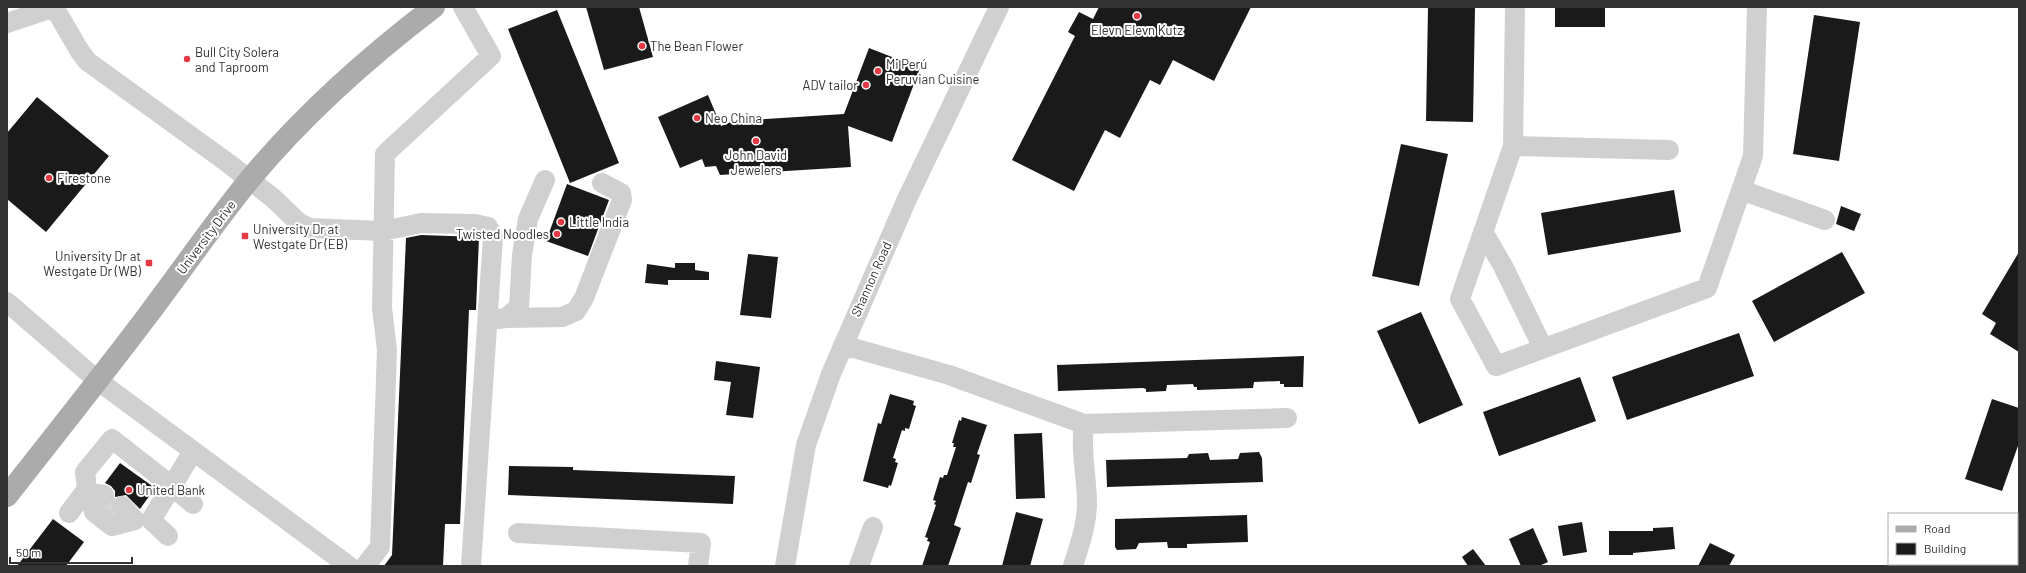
<svg xmlns="http://www.w3.org/2000/svg" width="2026" height="573" viewBox="0 0 2026 573" font-family="Barlow,sans-serif">
	<style>
		.building { fill: #1a1a1a }
		.lines { fill: none; stroke-linecap: round; stroke-linejoin: round }
		.minor-tunnel { stroke: #d6d6d6; stroke-width: 20; stroke-dasharray: 20 10; stroke-linecap: butt }
		.minor { stroke: #d0d0d0; stroke-width: 20 }
		.major { stroke: #ababab; stroke-width: 22 }
		.poi-dot { fill: #e63946; stroke: #fff; stroke-width: 1.5 }
		.labels { text-anchor: middle; stroke-width: 4; stroke-linejoin: round; paint-order: stroke }
		.poi-label { font-size: 13px; fill: #333; stroke: #fff; text-anchor: start }
		.street-label { font-size: 13px; fill: #333; stroke: #fff }
	</style>
	<rect width="100%" height="100%" fill="#fff"/>
	<path class="building" d="M586,7h53l14,50 -49,13z
		M1099,7h152l-37,74 -41,-21 -13,25 -10,-5 -30,58 -15,-8 -31,61 -62,-31 63,-124 -7,-4 11,-20 14,7z
		M1428,7h47l-2,115 -47,-1z
		M1555,7h50v20h-50z
		M557,10l62,153 -49,20 -62,-154z
		M1814,15l46,7 -21,139 -46,-7z
		M869,48l51,20 -28,74 -44,-16 3,41 -131,8 -4,-9 -11,1 -3,-8 -22,9 -22,-51 50,-22 13,31 12,-5 111,-7z
		M37,97l72,59 -63,76 -39,-33v-66z
		M1401,144l47,10 -29,132 -47,-10z
		M567,184l42,16 -21,56 -42,-15z
		M1674,190l7,42 -133,23 -7,-42z
		M1841,206l20,8 -7,17 -18,-7z
		M421,235l58,2 -3,73h-7l-9,214h-15l-2,42h-59l8,-11 14,-317z
		M1842,252l23,41 -91,49 -22,-41z
		M2019,252v100l-29,-18 6,-11 -14,-9z
		M748,254l30,3 -7,61 -31,-3z
		M675,263h20v7l14,2v8h-41v5l-23,-2 2,-19 28,4z
		M1421,312l42,93 -44,19 -42,-93z
		M1739,333l15,43 -127,44 -15,-43z
		M1304,356l-1,31h-19v-3h-4v-3l-26,1 -1,6 -56,2v-3h-3l-1,-3 -26,1 -1,6 -20,1v-3l-3,-1 -85,3 -1,-26z
		M716,361l44,6 -7,51 -27,-3 5,-33 -17,-2z
		M1580,377l16,44 -97,35 -16,-44z
		M890,394l24,7 -1,4 3,1 -7,23 -4,-1v3l-3,-1 -9,28 3,1 -1,3 3,1 -7,23 -2,-1 -1,3 -25,-7 15,-58 3,1z
		M1992,399l27,9v35l-17,48 -37,-12z
		M962,417l25,8 -10,29 3,1 -9,28 -3,-1 -14,43 7,3 -13,38h-26l8,-24 -3,-1 1,-3 -3,-1 11,-32 -2,-1 2,-3 -3,-1 7,-23 3,1 1,-3h3l9,-28h-3l1,-4h-2l7,-23 2,1z
		M1042,433l3,65 -29,1 -2,-65z
		M1259,452l3,6 1,24 -156,5 -1,-27 81,-2 2,-4 19,-1 2,7 28,-1 2,-6z
		M120,463l35,25 -15,21 -14,-14 -11,2v-6l-4,-5 -6,-3z
		M509,466l64,1v3l162,6 -2,28 -225,-9z
		M1016,512l27,7 -3,11 -10,36h-28z
		M1247,515l1,27 -61,2v4h-19l-1,-6 -28,1 -3,6 -19,1 -2,-3v-28z
		M53,519l31,23 -18,24h-49z
		M1582,522l5,30 -24,4 -5,-30z
		M1673,527l2,22 -42,4v2h-24v-24h44v-3z
		M1533,528l15,34 -9,4h-18l-12,-27z
		M1710,543l25,12 -6,11h-31z
		M1473,549l13,17h-18l-6,-9z"/>
	<g class="lines">
		<path class="minor-tunnel" d="M101,500l16,12"/>
		<path class="minor" d="M54,7l25,43 8,11 141,102 45,35 25,24 11,6 74,3 38,-8 54,1 13,3 5,10 -22,329
			M1515,7l-2,139 -53,153 36,67 211,-78 46,-132 4,-149
			M7,23l48,-16
			M1513,146l156,4
			M1741,190l84,30
			M1483,232l20,34 40,82
			M7,302l90,78 252,186
			M506,318l56,-1 14,-6 8,-13 38,-98 -1,-7 -19,-10
			M498,319l8,-1 13,-11 3,-52 6,-36 17,-39
			M843,345l106,30 135,49c-4,26 3,53 3,79 0,22 -8,43 -14,63
			M1084,424l203,-6
			M104,495l-13,-2 3,19 18,14 23,-6 -13,-14
			M193,504l-21,-18 21,-35
			M69,513l18,-24 -2,-17 27,-33 60,47 -21,34 17,16
			M518,533l183,10 -3,23
			M2017,537l2,-4
			M2017,557l2,1
			M365,566l15,-19 7,-197 -5,-42 3,-154 106,-98 -28,-49
			M785,566l21,-121 25,-71 76,-175 92,-192
			M859,566l14,-39"/>
		<path class="major" d="M7,496c47,-60 95,-120 141,-181 34,-45 66,-92 102,-136 54,-65 117,-121 184,-172"/>
	</g>
	<g class="poi-dot">
		<circle cx="1137" cy="16" r="4"/>
		<circle cx="642" cy="46" r="4"/>
		<circle cx="187" cy="59" r="4"/>
		<circle cx="878" cy="71" r="4"/>
		<circle cx="866" cy="85" r="4"/>
		<circle cx="697" cy="118" r="4"/>
		<circle cx="756" cy="141" r="4"/>
		<circle cx="49" cy="178" r="4"/>
		<circle cx="561" cy="222" r="4"/>
		<circle cx="557" cy="234" r="4"/>
		<rect x="241" y="232" width="8" height="8" rx="2"/>
		<rect x="145" y="259" width="8" height="8" rx="2"/>
		<circle cx="129" cy="490" r="4"/>
	</g>
	<g class="labels">
		<g class="poi-label">
			<text x="1137" y="35" text-anchor="middle">Elevn Elevn Kutz</text>
			<text x="650" y="51">The Bean Flower</text>
			<text x="195" y="57">Bull City Solera<tspan x="195" dy="15">and Taproom</tspan></text>
			<text x="886" y="69">Mi Perú<tspan x="886" dy="15">Peruvian Cuisine</tspan></text>
			<text x="858" y="90" text-anchor="end">ADV tailor</text>
			<text x="705" y="123">Neo China</text>
			<text x="756" y="160" text-anchor="middle">John David<tspan x="756" dy="15">Jewelers</tspan></text>
			<text x="57" y="183">Firestone</text>
			<text x="569" y="227">Little India</text>
			<text x="253" y="234">University Dr at<tspan x="253" dy="15">Westgate Dr (EB)</tspan></text>
			<text x="549" y="239" text-anchor="end">Twisted Noodles</text>
			<text x="141" y="261" text-anchor="end">University Dr at<tspan x="141" dy="15">Westgate Dr (WB)</tspan></text>
			<text x="137" y="495">United Bank</text>
		</g>
		<g class="street-label">
			<text transform="translate(206 237) rotate(-53)" y="5">University Drive</text>
			<text transform="translate(871 279) rotate(-66)" y="5">Shannon Road</text>
		</g>
	</g>
	<rect width="2026" height="573" fill="none" stroke="#333333" stroke-width="16"/>
	<rect x="1888" y="513" width="130" height="52" fill="#ffffff" stroke="#adadad"/>
	<rect x="1896" y="526" width="20" height="6" fill="#ababab" stroke="#adadad"/>
	<text x="1924" y="533" font-size="12" fill="#333333">Road</text>
	<rect x="1896" y="543" width="20" height="12" fill="#1a1a1a" stroke="#adadad"/>
	<text x="1924" y="553" font-size="12" fill="#333333">Building</text>
	<path d="M10 557v6h122v-6" fill="none" stroke="#333333" stroke-width="2"/>
	<text x="16" y="557" font-size="12" fill="#333333" stroke="#ffffff" stroke-width="3" paint-order="stroke">50 m</text>
</svg>
